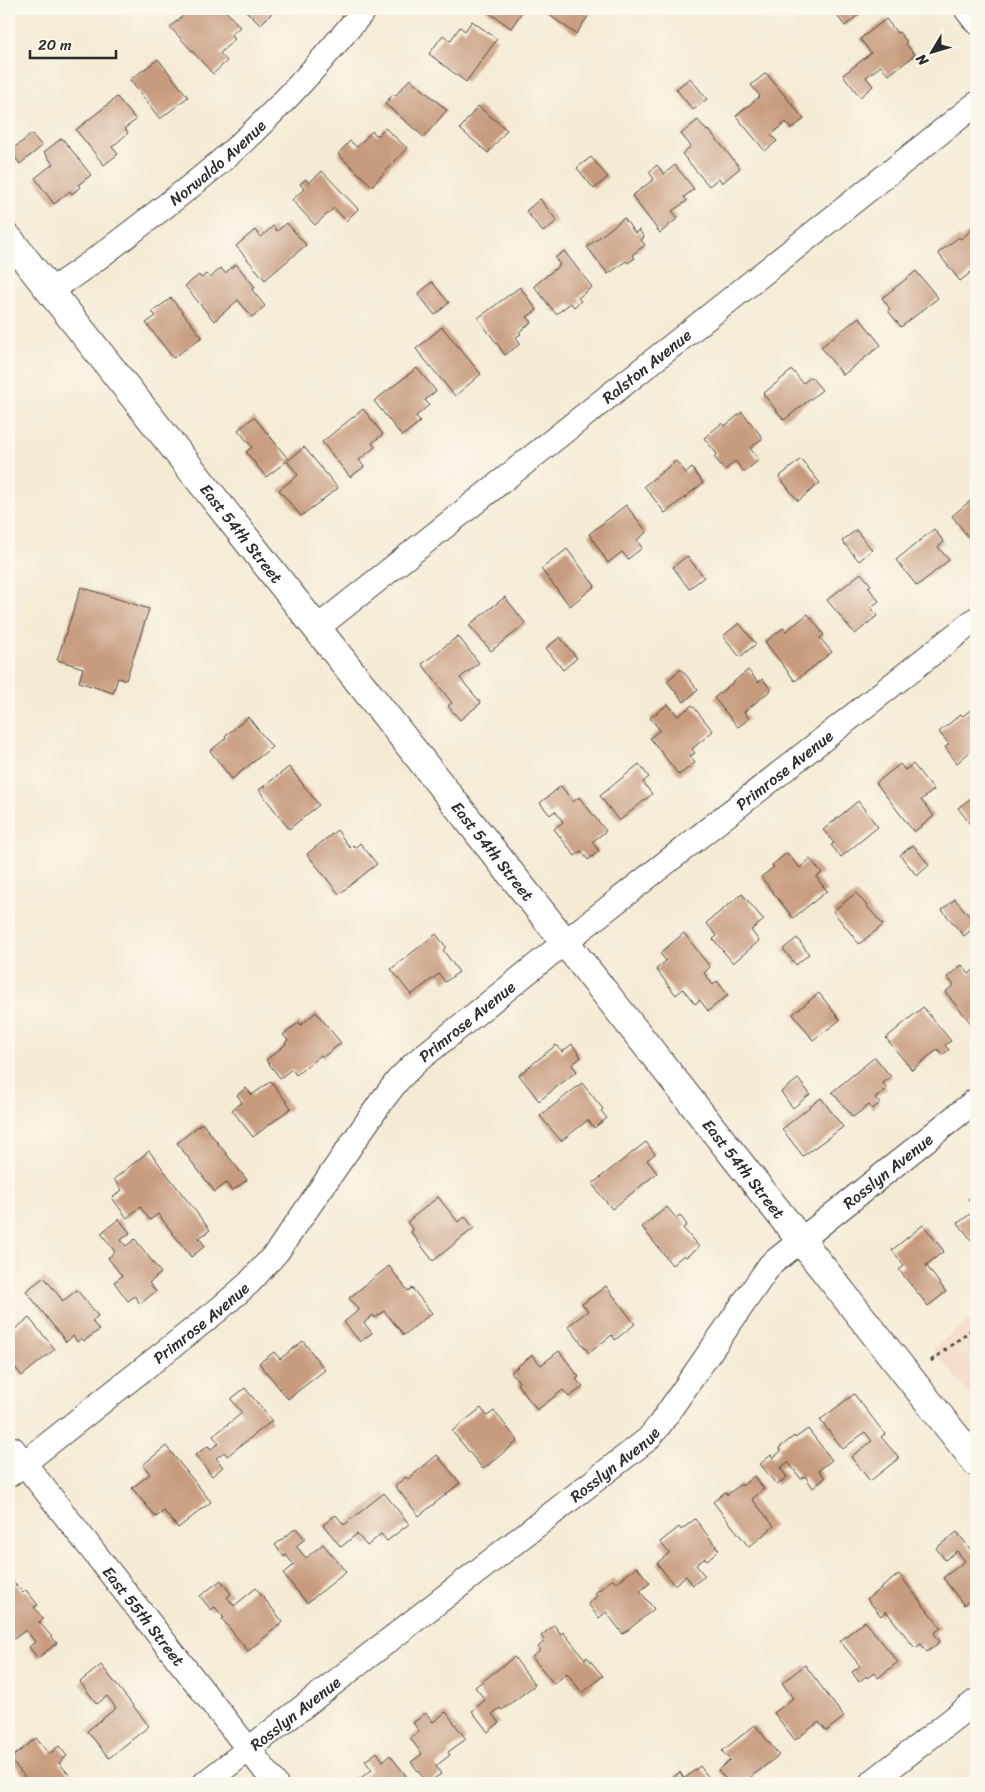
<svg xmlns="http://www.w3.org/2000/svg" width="985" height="1792" viewBox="0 0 985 1792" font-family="Sriracha,sans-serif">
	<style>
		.built { fill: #f3d4be }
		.building { fill: #c79b7e }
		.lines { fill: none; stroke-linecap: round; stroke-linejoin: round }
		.minor-casing { stroke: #494844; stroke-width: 26 }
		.tertiary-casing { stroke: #494844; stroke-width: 30 }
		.path { stroke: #494844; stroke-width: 3; stroke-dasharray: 4 4; stroke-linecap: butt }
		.minor { stroke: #fff; stroke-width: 24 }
		.tertiary { stroke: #fff; stroke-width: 28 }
		.labels { text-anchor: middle; stroke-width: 4; stroke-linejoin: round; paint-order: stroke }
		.street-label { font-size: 16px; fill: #2b2b2b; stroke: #fbf7ec }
	</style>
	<rect width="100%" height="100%" fill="#fbf7ec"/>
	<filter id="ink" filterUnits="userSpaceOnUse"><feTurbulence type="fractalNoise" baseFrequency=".02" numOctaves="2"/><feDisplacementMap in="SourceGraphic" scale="10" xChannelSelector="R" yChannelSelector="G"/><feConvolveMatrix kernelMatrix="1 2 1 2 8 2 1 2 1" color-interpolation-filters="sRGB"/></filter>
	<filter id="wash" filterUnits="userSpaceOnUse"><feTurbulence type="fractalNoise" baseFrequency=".0096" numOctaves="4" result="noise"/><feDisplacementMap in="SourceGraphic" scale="20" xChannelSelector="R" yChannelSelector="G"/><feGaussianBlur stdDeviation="1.12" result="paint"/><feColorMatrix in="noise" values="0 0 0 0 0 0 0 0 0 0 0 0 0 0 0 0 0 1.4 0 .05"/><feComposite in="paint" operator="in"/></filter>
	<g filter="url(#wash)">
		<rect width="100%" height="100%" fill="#f5ebd5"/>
		<path class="built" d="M976,1314v89l-43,-54z"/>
		<g id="blocks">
			<path class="building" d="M191,9h33l16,18 -9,8 4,4 -15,14 7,8 -14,13 -43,-47z
				M244,9h32l-16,16z
				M484,9h40l-13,19z
				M541,9h39l9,6 -13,19z
				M832,9h34l-21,17z
				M886,19l11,14 2,-1 8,10 -2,1 10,12 -26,20 -8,-9 -15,11 7,9 -13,11 -17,-22 28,-22 -11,-14z
				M472,21l25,18 -31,43 -37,-28 14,-19 7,6 10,-14 5,4z
				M158,59l30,38 -28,22 -30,-39z
				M766,73l38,46 -13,10 -5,-7 -15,13 6,6 -12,10 -29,-35 24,-20 -9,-11z
				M690,78l17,21 -14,11 -17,-21z
				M410,79l37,31 -23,27 -39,-33 8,-10 2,2z
				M117,97l19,23 -11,8 3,5 -16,14 6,7 -14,11 -28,-35z
				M478,106l29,24 -19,23 -28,-24z
				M698,120l9,11 2,-1 31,38 -18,15 -3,-5 -10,8 -27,-32 9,-8 -10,-12z
				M385,128l22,20 -35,38 -34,-32 12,-13 7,6 15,-16 5,5z
				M32,134l10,12 -22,18 -10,-13z
				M62,138l29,37 -13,10 2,2 -8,7 -2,-3 -16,13 -19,-26 18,-14 -9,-12z
				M591,157l17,20 -14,12 -17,-21z
				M657,165l7,9 11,-9 19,24 -10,8 3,4 -15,10 6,7 -18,15 -28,-37 22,-17 -5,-7z
				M322,171l36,38 -12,12 -12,-13 -19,17 -23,-25 12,-11 -4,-5 6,-5 3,4z
				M540,199l17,22 -14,11 -17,-21z
				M624,218l11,15 4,-3 5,7 -3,3 4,5 -13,10 3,3 -7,5 -2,-2 -18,13 -21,-27z
				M287,223l19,22 -41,35 -29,-34 19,-16 6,7 12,-11 4,5z
				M976,226v42l-16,13 -22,-28 21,-16 2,2z
				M564,251l28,36 -14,11 3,3 -7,6 -3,-4 -15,11 -22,-28 26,-21 -5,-7z
				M236,264l19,23 -3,3 13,16 -13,11 -14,-17 -24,21 -29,-35 14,-11 2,3 5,-4 4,4 11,-10 4,5z
				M916,271l22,27 -37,29 -13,-16 2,-2 -8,-11z
				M432,282l17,21 -14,12 -17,-21z
				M520,287l17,23 -10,7 5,5 -13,10 2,2 -5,3 4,7 -15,11 -27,-37z
				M171,298l31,39 -29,21 -27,-35 10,-7 -4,-4z
				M859,317l22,28 -38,30 -22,-28z
				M442,327l39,47 -26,22 -39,-47z
				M417,368l19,23 -11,9 4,5 -13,11 4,6 -18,14 -28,-35z
				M792,370l11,13 8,-6 11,13 -38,30 -21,-26z
				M363,409l20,25 -11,9 3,4 -16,13 5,7 -14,10 -28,-35z
				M742,412l21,26 -13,10 9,12 -15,12 -9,-11 -10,9 -11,-13 3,-3 -13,-16 18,-15 3,3z
				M254,417l35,43 15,-13 34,41 -37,28 -22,-26 19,-15 -11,-14 -21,16 -20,-25 6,-5 -14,-17z
				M801,459l19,24 -22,18 -19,-24z
				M676,461l10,12 6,-5 11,15 -38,30 -21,-27z
				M976,496v43l-4,3 -20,-26z
				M626,505l21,27 -10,8 5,8 -14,11 -6,-7 -14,11 -19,-29z
				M934,529l10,13 -6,5 11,13 -32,26 -21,-26z
				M856,530l16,20 -13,11 -17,-20z
				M567,549l28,37 -25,20 -29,-37z
				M687,556l17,21 -15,12 -16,-22z
				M861,573l10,12 -3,2 11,14 -8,6 6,9 -22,18 -28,-34z
				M81,587l68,22 -23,71 -8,-2 -5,15 -34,-11 4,-14 -26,-8z
				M505,597l21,27 -35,27 -22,-26z
				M808,614l16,21 -4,3 12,14 -37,29 -30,-39 18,-14 3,3z
				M739,623l17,21 -16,13 -17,-21z
				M458,636l21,27 -19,15 21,25 -21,17 -12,-14 4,-3 -30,-39z
				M560,637l17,21 -14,12 -17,-22z
				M681,669l17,21 -14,12 -17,-21z
				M748,670l10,12 5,-3 8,11 -27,22 5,7 -11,8 -24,-29z
				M668,704l10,12 14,-11 21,26 -21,18 3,4 -5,3 5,7 -16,12 -29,-37 10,-8 -10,-12z
				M973,708l3,3v45l-4,-6 -15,13 -12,-16 4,-3 -10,-12 22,-18 2,2z
				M248,717l24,30 -40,32 -22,-28 16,-13 -1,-2z
				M639,764l10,13 -6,5 9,12 -33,27 -19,-25z
				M900,764l5,6 8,-6 21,26 -13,10 13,16 -20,16 -38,-49z
				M289,767l30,38 -30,24 -30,-39z
				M561,786l12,16 6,-5 27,34 -14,11 7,9 -11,9 -7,-9 -6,5 -21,-27 9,-7 -8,-11 -5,4 -10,-12z
				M971,798l5,6v24l-2,1 -16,-21z
				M858,801l20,26 -37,30 -10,-12 3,-2 -11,-13z
				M337,830l13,18 3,-3 2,3 5,-5 17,21 -38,30 -32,-40z
				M913,845l16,20 -12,11 -17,-21z
				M787,853l13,15 10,-9 12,14 -6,4 11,14 -34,27 -32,-41 13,-10 -2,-2z
				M856,893l27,32 -24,19 -26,-33z
				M742,894l22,26 -13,10 8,11 -26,22 -20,-24 4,-3 -11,-13z
				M955,899l21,25v2l-12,10 -22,-26z
				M684,933l26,34 -6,6 9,12 4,-4 11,14 -20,16 -8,-11 -5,4 -12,-15 -7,6 -20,-26 10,-8 -6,-8z
				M436,934l10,13 -3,3 16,22 -14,10 -6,-8 -28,21 -20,-26z
				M797,938l12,16 -13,11 -13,-16z
				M962,965l7,9 7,-6v51l-5,4 -26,-31 9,-7 -7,-8z
				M819,993l21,27 -27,20 -20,-26z
				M923,1007l28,34 -6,4 4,5 -7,5 -4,-6 -26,21 -26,-32z
				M316,1012l25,31 -18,14 -2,-2 -25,20 -4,-6 -12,9 -14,-18 20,-16 -1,-1 3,-3 -5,-5 16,-13 2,3z
				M572,1044l9,13 -9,8 5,6 -38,30 -20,-26 37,-30 6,7z
				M875,1057l16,20 -8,6 4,6 -12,9 5,5 -8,6 -3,-4 -16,12 -21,-25z
				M798,1079l12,15 -17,14 -12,-16z
				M271,1081l20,27 -38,29 -21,-27 10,-8 -5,-7 9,-7 6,7z
				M582,1083l21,26 -2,2 6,7 -13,10 -6,-8 -27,21 -21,-25z
				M821,1098l22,29 -40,29 -21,-27z
				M202,1123l45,57 -15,11 -6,-8 -11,9 -38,-49z
				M646,1142l9,12 -8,6 10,13 -45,36 -20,-25z
				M149,1151l61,79 -11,8 6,8 -14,11 -33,-43 -8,6 -10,-13 -13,11 -15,-20 10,-8 -8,-11z
				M976,1192v17l-8,-10z
				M438,1197l20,25 7,-5 9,11 -41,33 -22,-29 2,-2 -6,-8z
				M667,1207l9,11 4,-3 7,10 -4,3 16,19 -13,10 -2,-2 -12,10 -30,-38z
				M976,1212v34l-18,-23 12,-9 2,2z
				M119,1219l11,14 -9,7 5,6 9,-7 26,34 -12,10 7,8 -16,13 -5,-8 -7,5 -14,-19 8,-6 -14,-18 7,-6 -14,-19z
				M923,1225l21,26 -18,14 20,27 -18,14 -29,-36 5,-4 -12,-16z
				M389,1266l19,25 4,-3 20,25 -28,22 -20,-24 -9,7 -2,-3 -9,8 8,10 -12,9 -16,-20 15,-12 -10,-12z
				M44,1277l19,24 14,-11 21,26 -6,5 7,9 -15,11 -2,-3 -5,4 -4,-6 -7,6 -40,-51z
				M606,1286l29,38 -20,16 -3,-5 -23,18 -21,-27 20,-15 -6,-7z
				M29,1318l26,31 -33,27 -13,-16v-26z
				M303,1341l22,29 -37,29 -29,-36 15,-11 6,7z
				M559,1351l20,26 -3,2 7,8 -14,10 -6,-7 -26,20 -20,-26 2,-2 -8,-10 21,-17 9,10z
				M245,1388l27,33 -45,35 -3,-4 -8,6 7,9 -11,9 -17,-21 13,-9 3,3 8,-6 -6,-7 29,-23 -11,-14z
				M854,1394l31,40 -4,3 18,21 -29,23 -19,-24 21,-16 -7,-9 -22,17 -23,-29z
				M481,1408l6,8 7,-5 24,30 -35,28 -31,-38z
				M808,1429l24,31 -13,10 6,8 -12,10 -8,-12 -4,3 -13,-17 -8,6 7,9 -10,8 -17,-21 11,-9 2,3 8,-7 -2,-3 15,-12 1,2z
				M166,1446l45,56 -33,26 -14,-17 -8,6 -24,-29 18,-14 -7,-9z
				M437,1455l23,28 -41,33 -24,-30 11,-9 2,2z
				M754,1476l10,13 -12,10 22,27 -25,21 -36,-45 12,-10 2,3 14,-11 1,2z
				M384,1493l25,31 -22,17 -6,-7 -14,12 -10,-12 -16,13 -18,-22 13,-10 8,10z
				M695,1519l24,31 -12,10 -2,-2 -9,7 9,11 -12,9 -7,-9 -12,9 -17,-22 12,-10 -9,-11 19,-15 2,3z
				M296,1528l9,11 -9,7 10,12 17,-14 23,28 -39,31 -24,-29 11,-9 -8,-10 -2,2 -9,-12z
				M957,1532l17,22 2,-2v44l-12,9 -21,-27 22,-17 -8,-10 -12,9 -9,-12z
				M637,1567l13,16 -10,8 14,18 -31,25 -17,-22 -7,6 -11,-14 9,-8 -2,-3 18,-14 3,4z
				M899,1574l42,54 -7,5 6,9 -13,10 -6,-8 -6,4 -29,-37 -5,5 -14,-17z
				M11,1579l12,14 3,-3 12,15 -4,2 9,12 -4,3 18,21 -19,15 -9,-11 6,-5 -9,-12 -12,9 -5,-6v-52z
				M221,1580l10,14 -4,3 7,9 22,-18 27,34 -35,29 -26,-32 2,-1 -9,-11 -4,3 -11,-14z
				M865,1621l33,41 -20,16 -4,-5 -7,5 -1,-2 -7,6 -7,-10 8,-6 -20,-25z
				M554,1625l7,9 2,-2 22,27 2,-2 16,19 -21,17 -15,-20 -13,11 -22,-27 9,-7 -3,-3 7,-6 -4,-5z
				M514,1657l21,28 -33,25 -2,-2 -8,6 7,9 -11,9 -16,-21 13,-11 -10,-13z
				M101,1665l48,61 -40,32 -22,-27 29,-23 -9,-12 -10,8 -17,-22z
				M805,1665l39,52 -18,14 -7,-9 -24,18 -21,-27 19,-15 -11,-15z
				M446,1712l20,27 -18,13 2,3 -14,11 5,8 -14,9 -16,-21 11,-8 -12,-16 9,-7 -6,-8 13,-10 7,9z
				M755,1725l24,30 -36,28h-14l-11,-13 12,-10 -8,-9z
				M36,1738l13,16 10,-8 8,10 -8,7 13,15 -7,5h-35l-20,-24z
				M377,1752l6,9 7,-6 20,26 -3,2h-54l19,-13 -7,-9z
				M700,1766l13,17 -46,-1 13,-10 4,7z"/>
		</g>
	</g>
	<g filter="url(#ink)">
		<use href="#blocks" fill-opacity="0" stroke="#494844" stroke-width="1"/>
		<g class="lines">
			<defs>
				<g id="minor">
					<path d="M966,9l10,13"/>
					<path id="s1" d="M49,291c33,-20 62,-43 93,-67 43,-33 86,-66 124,-105 36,-35 67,-72 99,-110"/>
					<path id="s2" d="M317,628l659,-524"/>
					<path id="s3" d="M13,1449l262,334"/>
					<path id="s4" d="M9,1475l209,-165 31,-27 28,-31 104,-150 17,-22 18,-18 149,-120 411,-323"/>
					<path id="s5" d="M205,1783l443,-344 10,-12 112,-162 206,-165"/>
					<path d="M871,1783l105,-82"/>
				</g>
				<g id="tertiary">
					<path id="s6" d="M9,239l967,1223"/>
				</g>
			</defs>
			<use href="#minor" class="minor-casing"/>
			<use href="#tertiary" class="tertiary-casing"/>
			<path class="path" d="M931,1361l45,-35"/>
			<use href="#minor" class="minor"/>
			<use href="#tertiary" class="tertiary"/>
		</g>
	</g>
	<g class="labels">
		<g class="street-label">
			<text dy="6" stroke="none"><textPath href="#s1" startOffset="212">Norwaldo Avenue</textPath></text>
			<text dy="6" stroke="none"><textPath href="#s2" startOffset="421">Ralston Avenue</textPath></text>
			<text dy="6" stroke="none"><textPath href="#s6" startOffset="375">East 54th Street</textPath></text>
			<text dy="6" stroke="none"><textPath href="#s4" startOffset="1055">Primrose Avenue</textPath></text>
			<text dy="6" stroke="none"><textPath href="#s6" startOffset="780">East 54th Street</textPath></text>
			<text dy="6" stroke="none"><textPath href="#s4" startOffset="650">Primrose Avenue</textPath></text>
			<text dy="6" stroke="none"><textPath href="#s6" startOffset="1185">East 54th Street</textPath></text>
			<text dy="6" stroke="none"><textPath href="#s5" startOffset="924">Rosslyn Avenue</textPath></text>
			<text dy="6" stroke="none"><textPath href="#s4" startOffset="245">Primrose Avenue</textPath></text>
			<text dy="6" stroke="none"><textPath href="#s5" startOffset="519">Rosslyn Avenue</textPath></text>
			<text dy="6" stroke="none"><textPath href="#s3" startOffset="212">East 55th Street</textPath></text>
			<text dy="6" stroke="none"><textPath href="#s5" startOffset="114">Rosslyn Avenue</textPath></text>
		</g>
	</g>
	<rect width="985" height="1792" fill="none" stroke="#fbf7ec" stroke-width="30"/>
	<g transform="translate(932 52) rotate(232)" stroke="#fbf7ec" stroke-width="4" paint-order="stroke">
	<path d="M0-4L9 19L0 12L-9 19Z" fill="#2b2b2b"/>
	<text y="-8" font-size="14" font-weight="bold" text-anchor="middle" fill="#2b2b2b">N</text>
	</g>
	<path d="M30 50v8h86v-8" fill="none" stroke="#2b2b2b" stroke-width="2.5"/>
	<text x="38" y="50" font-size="15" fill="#2b2b2b" stroke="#fbf7ec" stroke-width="4" paint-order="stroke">20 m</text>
</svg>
